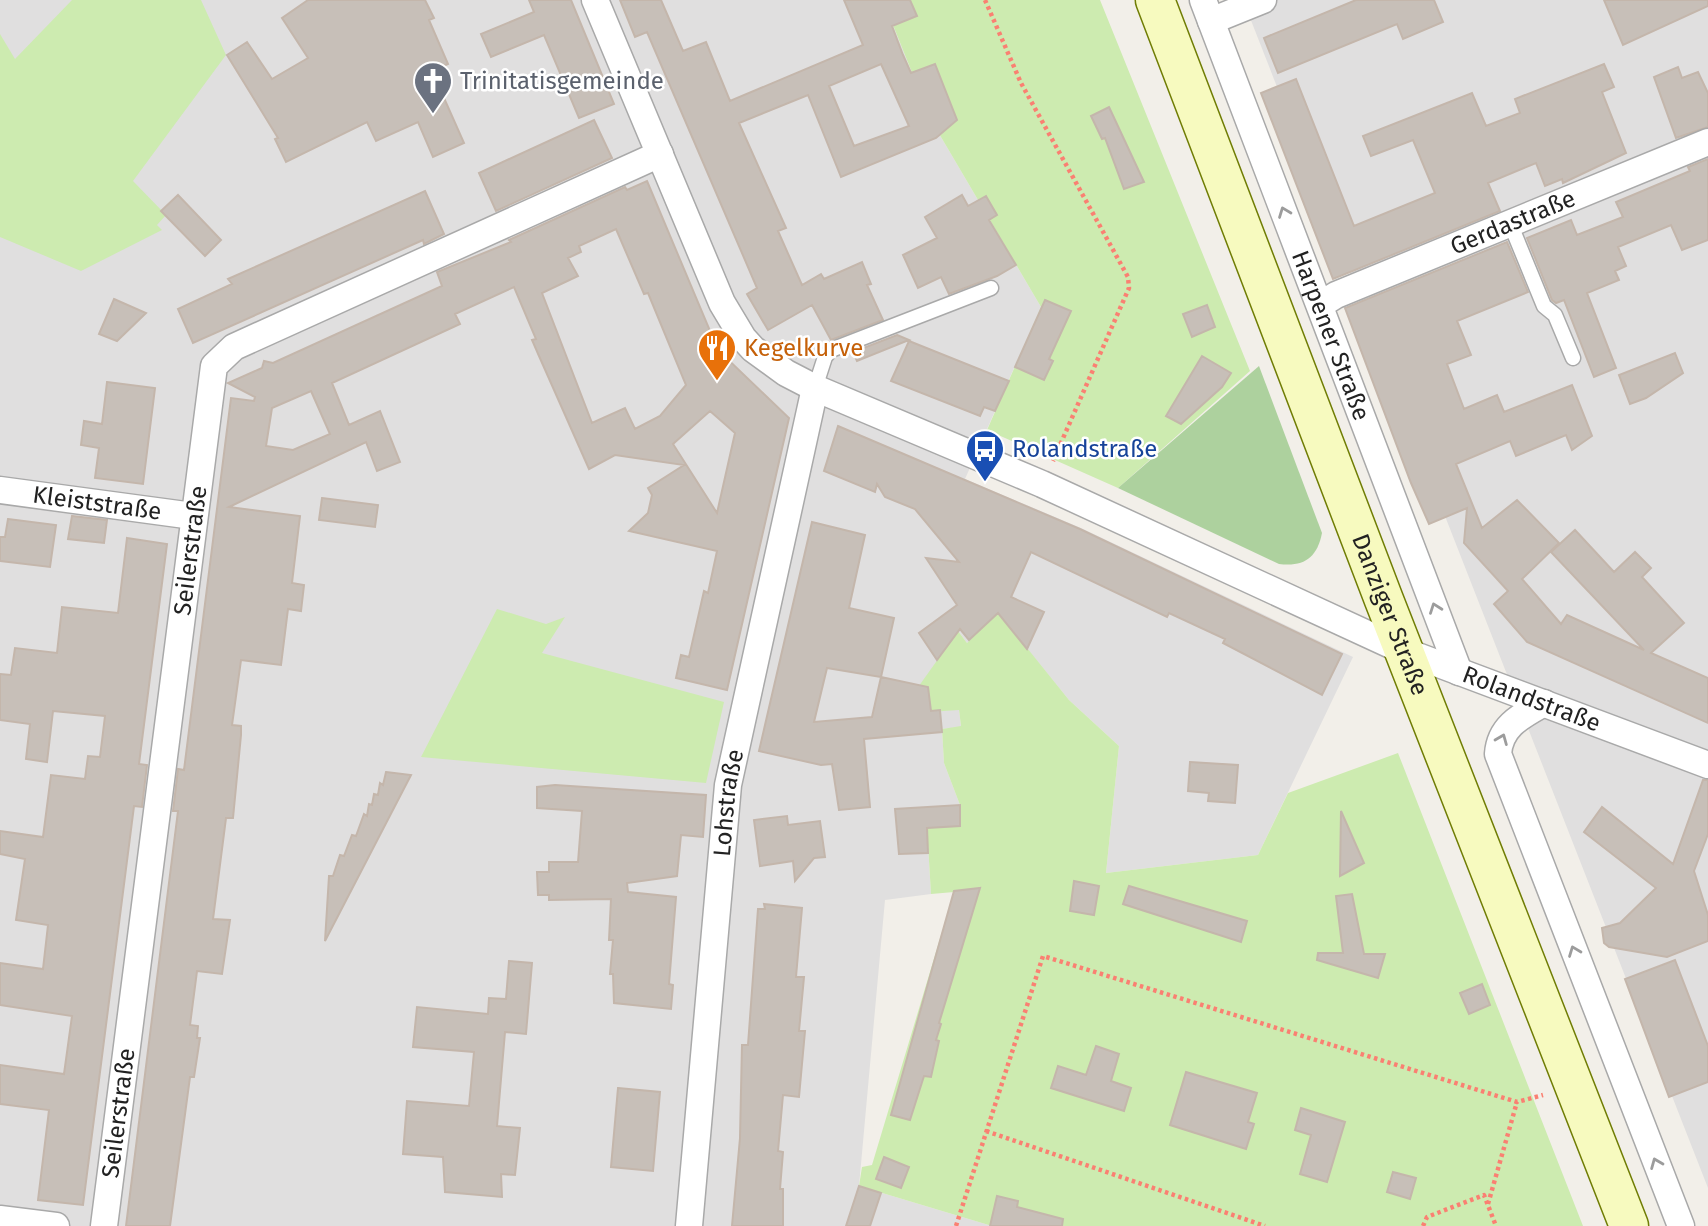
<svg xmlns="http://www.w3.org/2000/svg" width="1708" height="1226" viewBox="0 0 1708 1226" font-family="'Fira Sans',sans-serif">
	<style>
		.residential { fill: #e0dfdf }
		.grass { fill: #cdebb0 }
		.forest { fill: #add19e }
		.building { fill: #c7bfb8; stroke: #c4b6ab; stroke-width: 2; fill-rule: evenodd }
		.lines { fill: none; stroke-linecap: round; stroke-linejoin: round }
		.lane-casing { stroke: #a9a9a9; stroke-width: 17 }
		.street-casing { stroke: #a9a9a9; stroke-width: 29 }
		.secondary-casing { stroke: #707d05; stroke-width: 41 }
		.path { stroke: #fa8072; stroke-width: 4.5; stroke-dasharray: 3.5 3.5; stroke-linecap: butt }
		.lane { stroke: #fff; stroke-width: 14 }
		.street { stroke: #fff; stroke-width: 26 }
		.secondary { stroke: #f7fabf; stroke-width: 38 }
		.oneway { stroke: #9c9c9c }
		.labels { text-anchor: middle; stroke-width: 5; stroke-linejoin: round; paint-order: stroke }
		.worship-label { font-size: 24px; fill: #5b616d; stroke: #fff; text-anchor: start }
		.street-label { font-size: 24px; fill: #222; stroke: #fff }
		.food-label { font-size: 24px; fill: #c56008; stroke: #fff; text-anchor: start }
		.transit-label { font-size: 24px; fill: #164399; stroke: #fff; text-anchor: start }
	</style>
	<rect width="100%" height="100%" fill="#f2efe9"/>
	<path class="residential" d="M0,0h883l48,120 110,187 -76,172 116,49 272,129 -95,198 -152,18 13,-127 -50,-46 -71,-87 -31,30 -9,-12 -45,69 28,11 18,-2 2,18 -19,2 2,34 16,42v21l-33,3 4,65 -46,6 -26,286 133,40h-992z
		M1243,0h465v1188z"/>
	<path class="grass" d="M72,0h129l25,55 -93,126 33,34 -9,10 5,5 -81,41 -81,-34v-203l15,25z
		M883,0h217l150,371 -132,117 -131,-58 54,-123 -110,-187z
		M497,609l49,15 19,-7 -23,36 182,49 -18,81 -285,-26z
		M998,612l71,88 50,46 -13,127 152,-18 30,-62 110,-40 185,473h-591l-133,-40 3,-19 10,-2 82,-273 -23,2 -4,-66 33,-2v-21l-16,-42 -2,-34 19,-3 -2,-16 -60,4 59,-83 9,12z"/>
	<path class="forest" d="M1259,366l63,167c-5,25 -18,34 -43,31l-161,-76z"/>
	<path class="building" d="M308,0h117l9,18 -5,2 19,44 -16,7 32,72 -31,14 -15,-35 -42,19 -9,-19 -81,40 -11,-23 3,-1 -51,-83 20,-13 25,37 36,-21 -26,-40z
		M529,0h42l43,104 -35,14 -35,-83 -53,22 -10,-23 53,-22z
		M620,0h41l22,51 23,-9 24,59 133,-56 -19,-45h66l7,16 -25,10 11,29 8,18 24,-9 22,56 -21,18 -95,39 -33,-82 -69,28 47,105 -8,3 24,54 19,-11 3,5 38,-17 9,22 -4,1 16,35 -52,20 -19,-35 -44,25 -21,-36 10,-6 -110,-256 -12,5zM881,64l28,62 -55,20 -25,-60z
		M1356,0h78l9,22 -40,17 -6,-15 -119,49 -14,-35z
		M1604,0h104v6l-85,39z
		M1604,64l10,23 -12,5 24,61 -63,30 -1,-4 -17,7 -9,-23 -48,20 12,28 -167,68 -72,-186 35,-14 58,147 81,-33 -22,-53 -42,16 -8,-20 109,-43 14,33 34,-13 -5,-14z
		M1678,67l4,11 16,-6 10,21v34l-32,11 -22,-61z
		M1109,107l35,75 -20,7 -19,-51 -3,1 -11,-23z
		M594,120l18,38 -116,53 -17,-38z
		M1708,159v81l-26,10 -11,-25 -53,22 8,19 -11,5 4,9 -32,13 29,75 -22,9 -30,-77 -8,3 -4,-3 -25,-62 44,-18 6,15 46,-18 -7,-15 74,-31 -2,-4z
		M647,181l71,169 71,68 -62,272 -51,-12 5,-23 8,2 15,-66 4,2 9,-42 -88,-20 19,-18 4,-18 -4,-7 36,-23 -69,-10 -26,14 -50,-113 -7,-16 4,-1 -22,-52 -59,27 5,10 -128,59 17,42 31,-14 20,51 -23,9 -11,-29 -137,65 71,9 -8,67 12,2 -3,26 -13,-2 -7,56 -40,-5 -9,65 9,1v9l-8,83h-7l-13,101 17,1 -8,54 -25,-3 -7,54 8,1 -1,12h3l-6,39h-4l-20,149h-44l52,-415h-5l5,-42 6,1 47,-372 23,3 1,-4 -27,-14 34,-15 2,-7 9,2 169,-77 -5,-14 74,-30 -2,-2 116,-53 2,3zM616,229l28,65 4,-1 38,92 -26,31 -25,13 -10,-21 -33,15 -50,-130 36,-17 -10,-18 13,-6 -2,-6zM311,391l19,43 -37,16 -27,-4 6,-38zM710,411l25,22 -18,80 -44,-69z
		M425,191l19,43 -20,10 -1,-4 -230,103 -15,-34 54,-25 -4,-5z
		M178,195l43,45 -16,16 -44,-45z
		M962,195l6,11 18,-10 11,19 -8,5 27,45 -19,11 -48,18 -8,-17 -23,11 -15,-33 34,-17 -12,-21z
		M1507,242l21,50 -71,29 14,34 -24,9 17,45 33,-14 7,17 68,-27 20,51 -20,14 -6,-15 -50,21 -6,-15 -54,23 26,64 35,-28 42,43 -37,36 39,45 6,-9 77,35 -93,-98 24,-22 39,42 21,-20 16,16 -9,9 42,46 -33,30 57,25v45l-181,-81 -33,-38 14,-13 -44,-48 3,-35 -38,16 -18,-41 -66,-175z
		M114,299l32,14 -29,28 -18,-7z
		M1045,300l26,11 -22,48 4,2 -9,19 -29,-13z
		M1207,305l8,22 -23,10 -9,-23z
		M897,335l12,5 -52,21 -4,-9z
		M909,341l100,40 -14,30 -11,-4 -4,9 -89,-35z
		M1675,353l8,20 -37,25 -16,6 -11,-29z
		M1202,356l29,17 -9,14 -41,37 -15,-8z
		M107,382l48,6 -12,96 -48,-6 4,-30 -18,-3 3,-24 18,3z
		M838,426l242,103 262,125 -20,41 -99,-52 2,-4 -56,-26 -2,4 -136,-65 -20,45 33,15 -17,37 -29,-36 -29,27 -9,-11 -23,31 -18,-27 38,-28 -31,-47 33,4 -44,-53 -30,-12 -8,-13 -2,8 -51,-21z
		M322,498l56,7 -3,22 -56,-7z
		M72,516l35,4 -3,23 -36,-4z
		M8,519l48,6 -6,42 -50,-6v-24h5z
		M812,522l53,13 -16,73 45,10 -13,59 47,10 3,24 9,-1 2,22 -78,7 6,68 -31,3 -7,-46 -11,1 -62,-14zM827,668l54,9 -9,40 -58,5z
		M127,538l40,6 -28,220 8,1 -5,42 -8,-1 -51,399 -45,-5 11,-90 -49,-6v-39l64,9 8,-58 -72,-11v-42l43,6 5,-44 -32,-5 9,-61 -25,-5v-23l43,6 8,-62 34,4 3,-23 12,1 5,-41 -52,-5 -6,51 -21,-3 4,-35 -30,-4v-46l11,1 4,-27 42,5 5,-46 56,6z
		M1190,762l48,3 -3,38 -27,-2 1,-8 -21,-2z
		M386,772l25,3 -86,166 4,-65h4l7,-21 4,1 8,-21 4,1 8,-22 3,2 2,-12 3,1 2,-11 4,1 2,-12 3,2z
		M1703,780h5v54l-14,37 14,44v26l-41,16 -58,-10 -5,-4 -2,-15 18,-5 36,-35 -72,-56 18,-25 71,57z
		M555,785l151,10 -3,42 -22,-2 -4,41 -50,7 1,9 48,5 -7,87 4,1 -2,24 -57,-6 -1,-29h-3l3,-34h-4l2,-41 -62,1v-5h-11l-1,-23h12v-10h29l4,-51 -45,-3v-21z
		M960,805v21l-33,2 1,25 -29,1 -4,-45z
		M1341,811l23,52 -24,13z
		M787,816l1,9 32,-4 5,36 -11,1 -19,23 -2,-20 -33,5 -6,-46z
		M1074,881l25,5 -5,29 -24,-4z
		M1129,886l118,35 -6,21 -118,-38z
		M980,888l-41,135 2,1 -5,16 3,1 -8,36 -7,-1 -14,44 -19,-5 63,-224z
		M1352,894l12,60h21l-7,24 -61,-18 1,-7h25l-7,-57z
		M764,904l38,4 -6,69h8l-5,54h6l-6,66 -16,-2 -5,56 5,1 -3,37h3v37h-51l8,-88 2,-93h6l10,-136h7z
		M1675,960l33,86v36l-39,15 -44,-118z
		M509,961l23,2 -6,71 -21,-2 -8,94 23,2 -5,47 -14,-1 1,23 -57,-5 -2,-35 -40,-3 4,-53 62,5 5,-54 -61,-5 4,-40 71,7 1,-16 17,1z
		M1482,984l8,21 -21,9 -9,-21z
		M1096,1046l23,8 -8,27 20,7 -7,23 -73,-23 7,-22 28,9z
		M1186,1072l71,21 -9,29 6,2 -8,25 -76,-24z
		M618,1088l42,4 -7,79 -42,-4z
		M1301,1108l44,14 -18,60 -27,-8 11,-39 -16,-5z
		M884,1157l25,10 -8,21 -25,-9z
		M1393,1172l23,6 -6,21 -23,-7z
		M859,1186l22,7 -11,33h-24z
		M997,1196l21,5 -1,6 46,12 -1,7h-72z"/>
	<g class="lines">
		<defs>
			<path id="lane" d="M1510,223l34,83 11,9 18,43
				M815,388l10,-31 6,-7 160,-62"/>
			<g id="street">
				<path id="s1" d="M595,0l127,303 21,35 10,11 33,24 29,15 227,96 362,167 304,114"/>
				<path id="s2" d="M1203,0l256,672"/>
				<path d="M1211,21l52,-21"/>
				<path id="s3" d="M1320,305l16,-10 372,-153"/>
				<path id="s4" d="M0,490l193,26"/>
				<path d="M1544,703c-23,13 -44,23 -46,51l183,472"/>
				<path d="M0,1219l56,7"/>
				<path id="s5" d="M104,1226l110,-860 20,-19 426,-193"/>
				<path id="s6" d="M689,1226l39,-441 87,-397"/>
			</g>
			<g id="secondary">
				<path id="s7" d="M1155,0l229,600 245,626"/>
			</g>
		</defs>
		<use href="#lane" class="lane-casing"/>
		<use href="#street" class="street-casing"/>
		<use href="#secondary" class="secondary-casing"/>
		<path class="path" d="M985,0l36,83 107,194 1,11 -76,173
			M986,1131l279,95
			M1488,1204l29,-102
			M956,1226l87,-270 474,146 26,-7
			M1423,1226l4,-9 57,-22 12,31"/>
		<use href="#lane" class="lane"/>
		<use href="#street" class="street"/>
		<use href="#secondary" class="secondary"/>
	</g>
	<defs><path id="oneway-chevron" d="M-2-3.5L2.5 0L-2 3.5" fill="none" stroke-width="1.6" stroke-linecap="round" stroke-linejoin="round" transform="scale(1.75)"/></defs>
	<g class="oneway">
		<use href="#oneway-chevron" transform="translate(1284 212) rotate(-111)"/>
		<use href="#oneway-chevron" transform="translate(1435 608) rotate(-110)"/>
		<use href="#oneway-chevron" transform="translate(1502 739) rotate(-68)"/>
		<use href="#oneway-chevron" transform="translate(1574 951) rotate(-111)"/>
		<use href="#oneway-chevron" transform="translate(1656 1163) rotate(-112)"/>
	</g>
	<defs>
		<symbol id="church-pin" viewBox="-11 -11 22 30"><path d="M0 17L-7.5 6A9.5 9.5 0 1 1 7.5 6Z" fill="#6b7280" stroke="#fff"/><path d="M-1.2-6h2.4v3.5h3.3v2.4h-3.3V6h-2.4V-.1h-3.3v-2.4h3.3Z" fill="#fff"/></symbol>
		<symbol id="restaurant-pin" viewBox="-11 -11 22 30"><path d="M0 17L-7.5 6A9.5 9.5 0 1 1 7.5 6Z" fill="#e8710a" stroke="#fff"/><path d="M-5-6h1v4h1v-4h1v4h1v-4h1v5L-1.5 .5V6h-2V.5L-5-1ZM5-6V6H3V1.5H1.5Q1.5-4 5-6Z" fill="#fff"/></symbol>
		<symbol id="bus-pin" viewBox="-11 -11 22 30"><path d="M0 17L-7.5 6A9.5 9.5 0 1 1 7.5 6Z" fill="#1a4fb4" stroke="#fff"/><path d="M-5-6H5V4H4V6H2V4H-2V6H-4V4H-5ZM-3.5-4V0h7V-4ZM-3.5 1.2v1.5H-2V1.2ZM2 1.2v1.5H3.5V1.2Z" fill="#fff"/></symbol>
	</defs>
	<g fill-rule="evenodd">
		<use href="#church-pin" x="411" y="59" width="44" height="60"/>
		<use href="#restaurant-pin" x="695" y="326" width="44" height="60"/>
		<use href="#bus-pin" x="963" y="427" width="44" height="60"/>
	</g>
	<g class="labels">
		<g class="worship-label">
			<text x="460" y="89">Trinitatisgemeinde</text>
		</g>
		<g class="street-label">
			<text dy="8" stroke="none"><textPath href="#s3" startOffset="210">Gerdastraße</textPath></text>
			<text dy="8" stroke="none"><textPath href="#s2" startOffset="359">Harpener Straße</textPath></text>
			<text dy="8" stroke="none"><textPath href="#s4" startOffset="98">Kleiststraße</textPath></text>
			<text dy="8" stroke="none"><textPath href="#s5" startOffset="681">Seilerstraße</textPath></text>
			<text dy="8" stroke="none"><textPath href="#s7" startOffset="658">Danziger Straße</textPath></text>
			<text dy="8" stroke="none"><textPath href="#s1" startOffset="1239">Rolandstraße</textPath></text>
			<text dy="8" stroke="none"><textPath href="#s6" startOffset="425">Lohstraße</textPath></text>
			<text dy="8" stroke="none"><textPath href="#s5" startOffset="114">Seilerstraße</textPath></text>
		</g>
		<g class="food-label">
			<text x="744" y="356">Kegelkurve</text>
		</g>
		<g class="transit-label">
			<text x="1012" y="457">Rolandstraße</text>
		</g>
	</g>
</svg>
